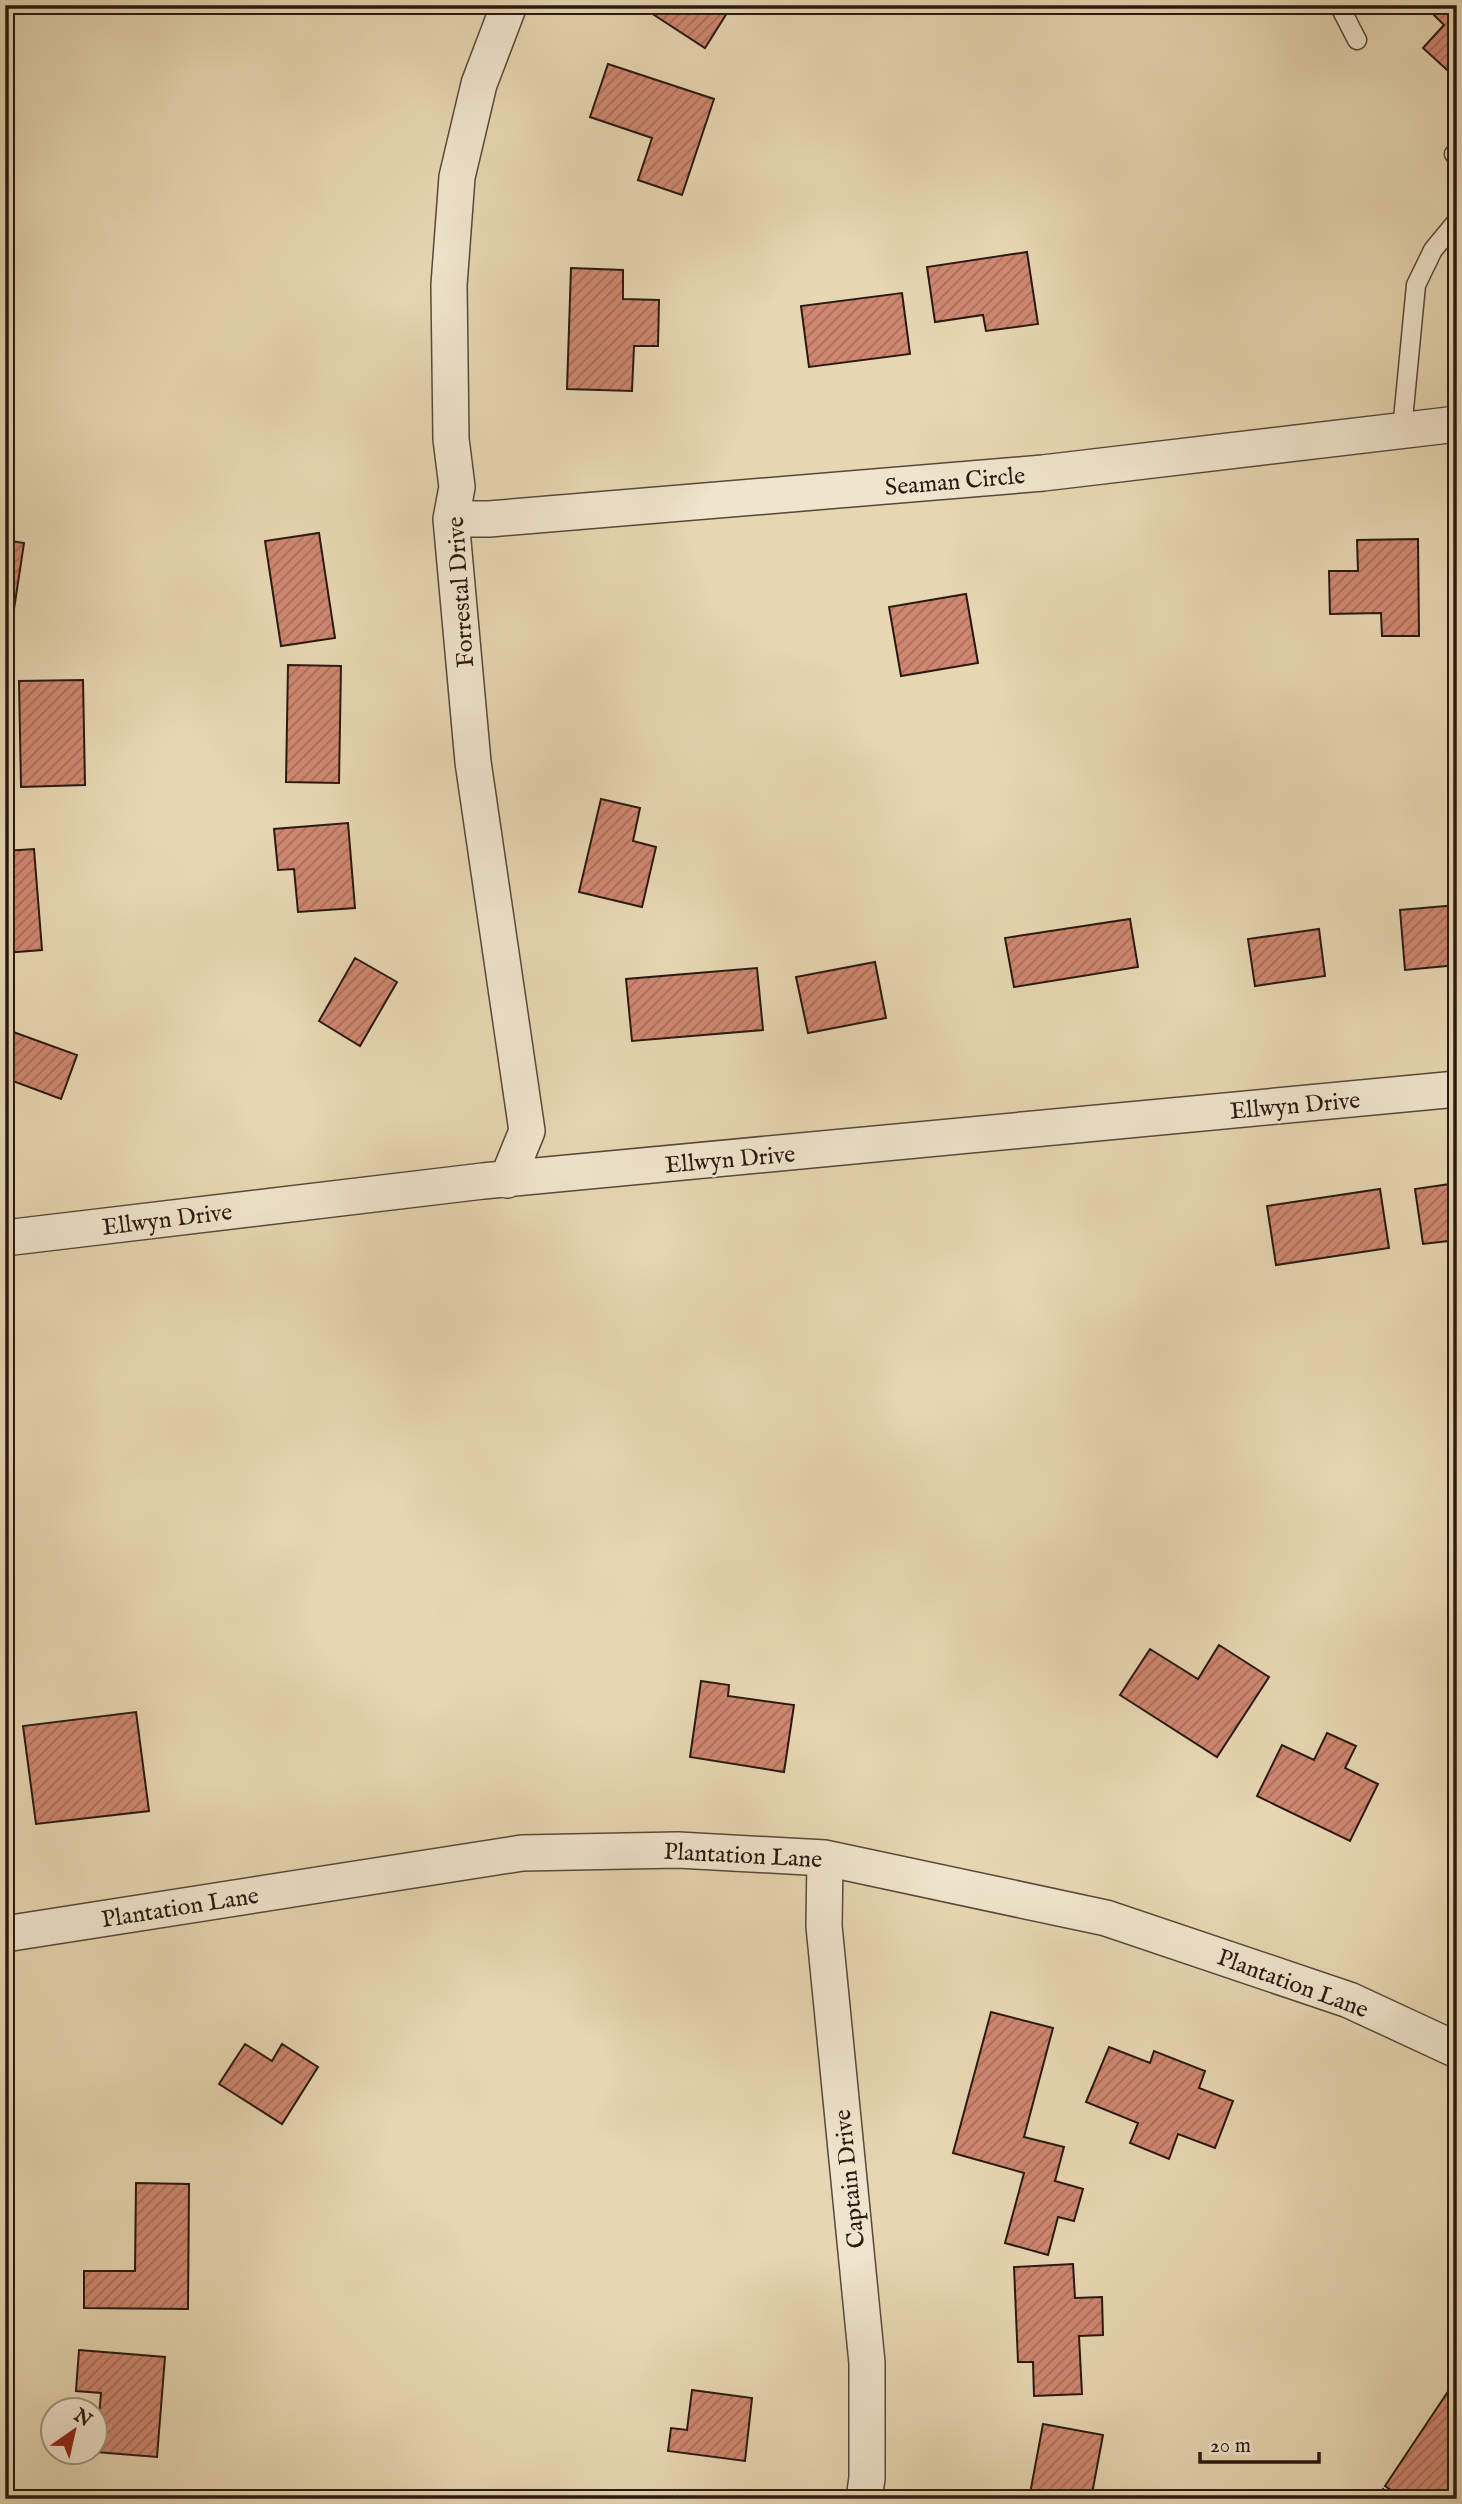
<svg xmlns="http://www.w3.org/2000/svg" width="1462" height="2504" viewBox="0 0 1462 2504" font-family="'IM FELL English',serif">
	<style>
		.building { fill: url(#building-hatch); stroke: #2a1912; stroke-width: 2 }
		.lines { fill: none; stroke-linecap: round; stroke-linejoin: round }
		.lane-casing { stroke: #59483a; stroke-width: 21 }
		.street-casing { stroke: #59483a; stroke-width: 38 }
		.lane { stroke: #efe4cc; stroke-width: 18 }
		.street { stroke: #efe4cc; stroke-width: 35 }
		.labels { text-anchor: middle; stroke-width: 5; stroke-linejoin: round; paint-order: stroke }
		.street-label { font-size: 24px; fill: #2a1912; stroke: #efe4cc }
	</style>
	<defs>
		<pattern id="building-hatch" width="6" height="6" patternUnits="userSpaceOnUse" patternTransform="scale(1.75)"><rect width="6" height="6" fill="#cf8770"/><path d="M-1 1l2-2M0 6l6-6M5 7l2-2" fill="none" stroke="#a86e5b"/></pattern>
	</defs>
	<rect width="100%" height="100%" fill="#e6d6b1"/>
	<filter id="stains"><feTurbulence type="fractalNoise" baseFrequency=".00286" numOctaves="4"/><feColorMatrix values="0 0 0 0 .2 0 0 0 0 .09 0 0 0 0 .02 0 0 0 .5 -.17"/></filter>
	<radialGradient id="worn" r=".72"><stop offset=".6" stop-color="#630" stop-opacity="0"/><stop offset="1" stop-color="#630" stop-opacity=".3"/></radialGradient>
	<path class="building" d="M652,5h80l-27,43 -57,-37z
		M1424,5h33v74l-34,-31 21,-23z
		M608,64l106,35 -32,96 -44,-15 14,-42 -62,-21z
		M1027,252l11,72 -52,7 -3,-16 -48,7 -8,-55z
		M571,268l52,2v29l36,1 -1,46h-24l-2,45 -65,-2z
		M902,293l8,61 -101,13 -8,-61z
		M5,383l6,1 -6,64z
		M319,533l16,105 -54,8 -16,-105z
		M1418,539l1,97h-37l-1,-23 -51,1 -1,-43h29l-1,-31z
		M5,540l19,3 -13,86 -6,-1z
		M966,594l12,69 -77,13 -12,-69z
		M288,665l53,1 -2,117 -53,-1z
		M83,680l2,105 -64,2 -2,-106z
		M601,799l39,9 -7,33 23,6 -14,60 -63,-15z
		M348,823l7,85 -57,4 -4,-43 -16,1 -4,-41z
		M34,849l8,101 -37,3v-102z
		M1457,905v60l-52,5 -5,-60z
		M1130,919l8,48 -124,20 -9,-49z
		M1319,929l6,47 -70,10 -7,-47z
		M355,958l42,24 -37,64 -41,-25z
		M875,962l11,56 -78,15 -12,-56z
		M757,968l6,62 -131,11 -6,-62z
		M5,1029l72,26 -16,44 -48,-18 -8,20z
		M1457,1183v57l-34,4 -8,-55z
		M1380,1189l9,59 -113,17 -9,-59z
		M1219,1645l50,32 -52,80 -97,-62 30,-46 48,30z
		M701,1681l28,4 -1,11 66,9 -10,67 -94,-15z
		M136,1712l13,99 -113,13 -13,-98z
		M1327,1733l29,13 -11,22 33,16 -28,57 -93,-45 25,-51 32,15z
		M991,2012l62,16 -29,109 40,10 -9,34 28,8 -9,32 -16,-4 -10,38 -43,-12 19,-70 -71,-20z
		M245,2044l27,17 10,-17 36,23 -36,57 -63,-40z
		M1109,2047l41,16 4,-12 51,20 -6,17 34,13 -18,47 -37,-14 -9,25 -39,-16 8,-20 -52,-21z
		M136,2183l53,1 -1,125 -104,-1v-37h51z
		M1073,2264l2,34 27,-1 1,38 -24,1 3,58 -48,2 -1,-34h-15l-4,-95z
		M79,2350l86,7 -8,100 -61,-5 5,-59 -25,-2z
		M1457,2378v121h-53l-19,-13z
		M692,2390l60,8 -7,63 -77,-10 3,-23 16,2z
		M1043,2424l60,11 -12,64h-62z
		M1383,2489l15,10h-21z
		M675,2490l29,9h-31z"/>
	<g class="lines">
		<defs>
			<path id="lane" d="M1339,5l18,35
				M1454,154l3,3
				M1402,430l14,-145 17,-35 24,-29"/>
			<path id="street" d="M451,519h38l554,-46 414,-49
				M507,1180l20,-49 -54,-369 -22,-243 6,-32 -6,-48 -2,-154 8,-108 22,-93 30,-79
				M5,1238l478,-57 974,-92
				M825,1858l-1,68 43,437v115l-3,21
				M5,1934l517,-81 156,-3 147,8 281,60 243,82 108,50"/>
		</defs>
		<use href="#lane" class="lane-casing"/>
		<use href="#street" class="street-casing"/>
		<use href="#lane" class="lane"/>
		<use href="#street" class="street"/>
	</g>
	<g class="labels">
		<g class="street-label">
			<text transform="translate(955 481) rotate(-5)" y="8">Seaman Circle</text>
			<text transform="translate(460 592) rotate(-94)" y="8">Forrestal Drive</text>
			<text transform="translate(1295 1105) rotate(-5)" y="8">Ellwyn Drive</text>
			<text transform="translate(730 1159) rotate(-5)" y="8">Ellwyn Drive</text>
			<text transform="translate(167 1219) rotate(-7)" y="8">Ellwyn Drive</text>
			<text transform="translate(743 1855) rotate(3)" y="8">Plantation Lane</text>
			<text transform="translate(180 1907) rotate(-9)" y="8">Plantation Lane</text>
			<text transform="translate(1293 1983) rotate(20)" y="8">Plantation Lane</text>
			<text transform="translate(849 2179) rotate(-96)" y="8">Captain Drive</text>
		</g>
	</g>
	<rect width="1462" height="2504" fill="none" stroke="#e6d6b1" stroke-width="28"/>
	<rect x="7" y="7" width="1448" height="2490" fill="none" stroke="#2a1912" stroke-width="3.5"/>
	<rect x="14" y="14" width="1434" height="2476" fill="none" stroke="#2a1912" stroke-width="2"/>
	<g transform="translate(74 2431) rotate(34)"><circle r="33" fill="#efe4cc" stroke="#a09382" stroke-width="2"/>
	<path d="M0-5L12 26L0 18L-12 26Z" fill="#8f2418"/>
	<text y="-10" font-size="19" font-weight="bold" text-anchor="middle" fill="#2a1912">N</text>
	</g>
	<path d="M1200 2452v10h119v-10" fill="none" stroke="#2a1912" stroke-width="3.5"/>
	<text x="1210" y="2452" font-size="21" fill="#2a1912" stroke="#efe4cc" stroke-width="5" paint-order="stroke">20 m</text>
	<rect width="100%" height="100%" filter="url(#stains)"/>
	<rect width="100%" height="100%" fill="url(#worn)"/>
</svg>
